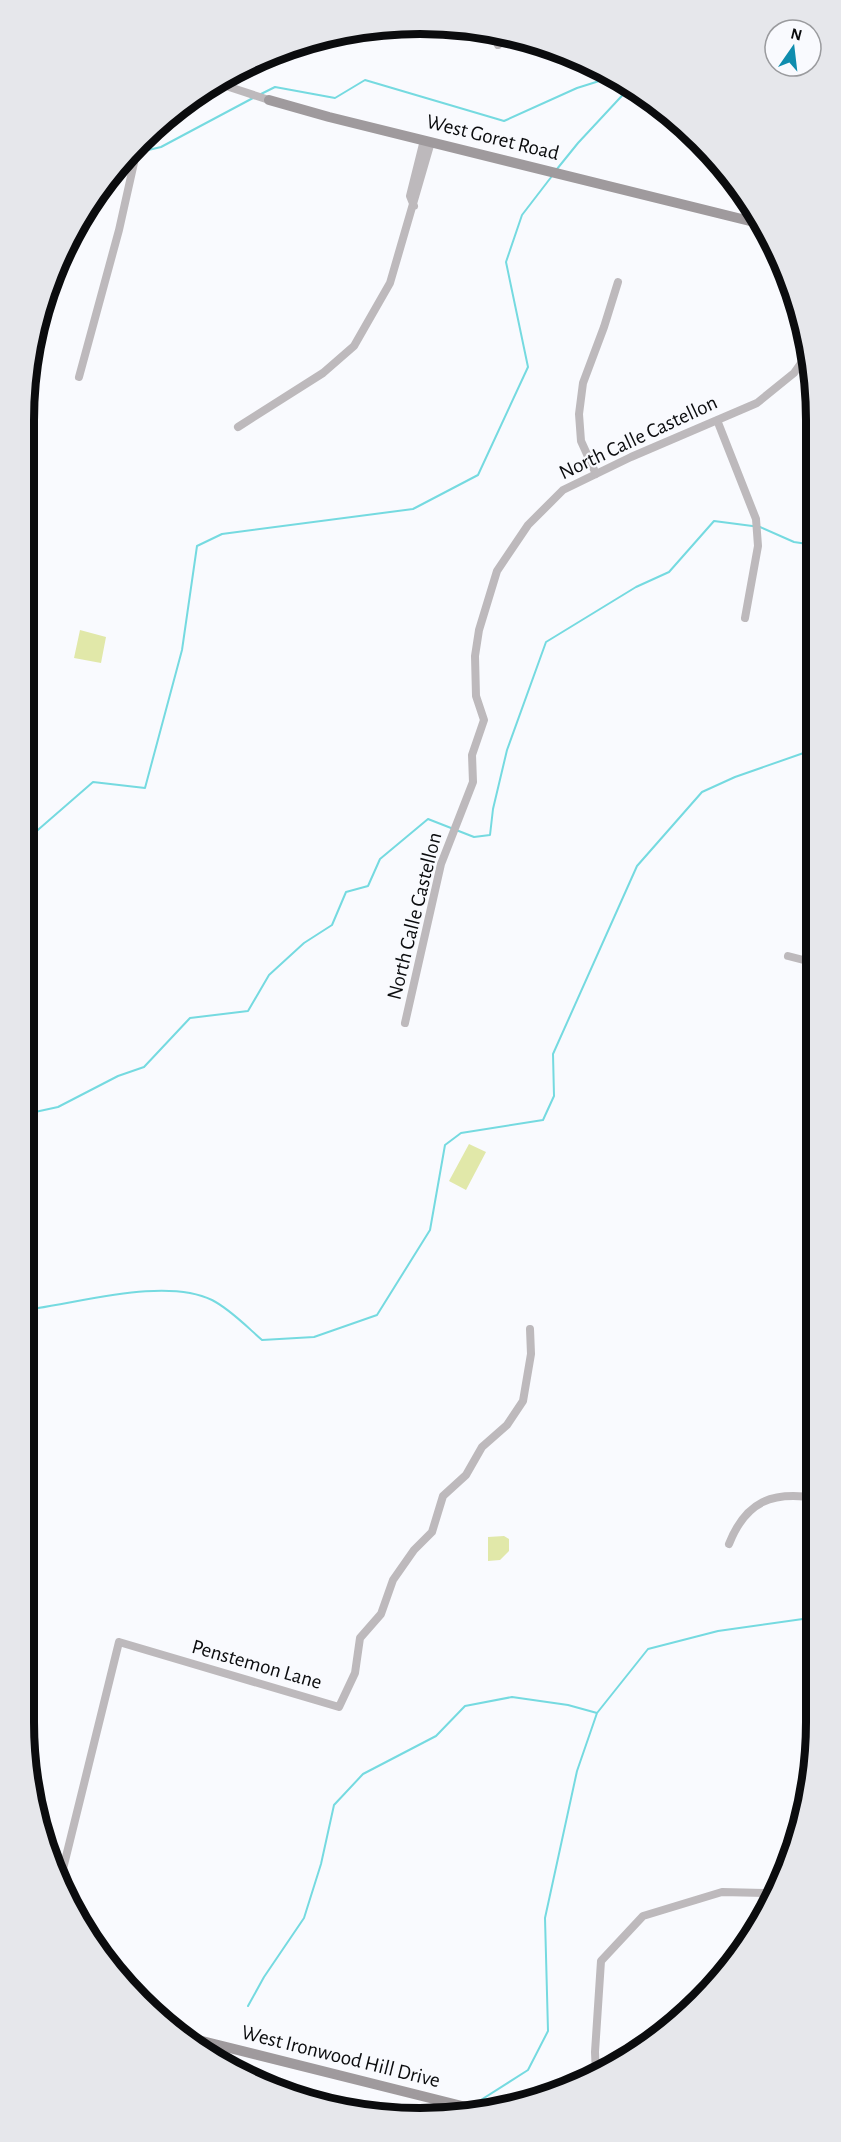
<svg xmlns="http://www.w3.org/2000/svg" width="841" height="2142" viewBox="0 0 841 2142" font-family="'Alegreya Sans',sans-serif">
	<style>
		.green { fill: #e1e8a9 }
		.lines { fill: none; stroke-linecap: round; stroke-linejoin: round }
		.stream { stroke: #75dae0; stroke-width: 2 }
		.street { stroke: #bdb9bc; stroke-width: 8 }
		.secondary { stroke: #9f9a9d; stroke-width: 10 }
		.labels { text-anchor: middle; stroke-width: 4.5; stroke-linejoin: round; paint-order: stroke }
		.street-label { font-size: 21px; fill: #0b0c0e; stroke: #f9fafe }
		.rim { fill: none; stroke: #0b0c0e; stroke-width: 8 }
	</style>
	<rect width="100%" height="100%" fill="#f9fafe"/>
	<path class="green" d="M80,630l26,7 -5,26 -27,-5z
		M469,1144l17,8 -20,38 -17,-9z
		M504,1536l5,3v12l-9,9 -12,1v-24z"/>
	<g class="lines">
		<path class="stream" d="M261,94l14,-7 60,11 30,-18 139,41 73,-33 35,-11
			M140,152l21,-5 92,-49
			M125,156l9,-2
			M557,169l21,-26 53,-57
			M24,842l69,-60 52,6 37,-138 15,-104 25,-12 191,-25 65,-34 50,-108 -22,-105 16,-47 30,-39
			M24,1128l11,-16 23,-5 60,-31 26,-9 46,-49 58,-7 21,-36 35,-32 28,-18 14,-33 22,-6 12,-27 48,-40 46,18 16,-2 3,-26 14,-59 39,-108 90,-55 33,-15 45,-51 46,6 34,15 20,3
			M24,1314l14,-6c48,-7 129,-30 174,-8 18,9 35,27 50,40l52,-3 63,-22 53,-85 15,-85 16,-12 82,-13 11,-24 -1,-42 84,-188 65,-74 33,-15 80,-28
			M248,2006l16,-29 40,-59 17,-54 13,-59 29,-31 73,-38 29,-30 47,-9 56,8 29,8
			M473,2105l55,-35 20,-39 -3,-113 32,-147 20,-58 51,-64 70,-18 99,-14"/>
		<path class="street" d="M459,33l16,-5
			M495,33l3,12
			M217,83l52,17
			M414,206l-4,-10 14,-56
			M79,377l40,-147 19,-85
			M717,420l39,99 2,27 -13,72
			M238,427l85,-54 31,-27 36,-63 41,-141
			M596,474l-15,-33 -2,-27 4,-31 21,-56 14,-45
			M788,956l27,7
			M405,1023l36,-159 32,-82 -1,-27 12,-35 -8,-24 -1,-40 4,-26 18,-59 31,-46 35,-35 68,-33 126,-54 37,-30 15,-21
			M729,1544c17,-43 43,-53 87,-46
			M60,1881l59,-239 220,65 16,-34 5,-35 21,-24 12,-34 21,-30 18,-18 11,-36 23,-21 16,-28 25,-22 16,-24 8,-47 -1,-25
			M596,2075l-1,-23 6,-91 42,-45 79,-24 42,1 4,9"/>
		<path class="secondary" d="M269,100l60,17 433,107
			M190,2038l292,73"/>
	</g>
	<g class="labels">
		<g class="street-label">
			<text transform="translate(493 137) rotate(14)" y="7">West Goret Road</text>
			<text transform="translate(638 437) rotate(-25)" y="7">North Calle Castellon</text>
			<text transform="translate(414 916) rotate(-76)" y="7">North Calle Castellon</text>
			<text transform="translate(257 1664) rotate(16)" y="7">Penstemon Lane</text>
			<text transform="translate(341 2056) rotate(14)" y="7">West Ironwood Hill Drive</text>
		</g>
	</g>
	<path d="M0 0H841V2142H0ZM420 34H420A386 386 0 0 1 806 420V1722A386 386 0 0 1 420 2108H420A386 386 0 0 1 34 1722V420A386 386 0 0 1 420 34Z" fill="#e6e7eb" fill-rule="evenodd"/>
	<path class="rim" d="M420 34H420A386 386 0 0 1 806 420V1722A386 386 0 0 1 420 2108H420A386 386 0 0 1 34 1722V420A386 386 0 0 1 420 34Z"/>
	<g transform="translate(793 48) rotate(14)"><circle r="28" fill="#f9fafe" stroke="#9a9b9e" stroke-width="1.5"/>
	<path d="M0-4.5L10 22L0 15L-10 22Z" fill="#0f8dae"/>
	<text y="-9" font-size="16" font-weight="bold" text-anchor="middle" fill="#0b0c0e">N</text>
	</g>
</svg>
